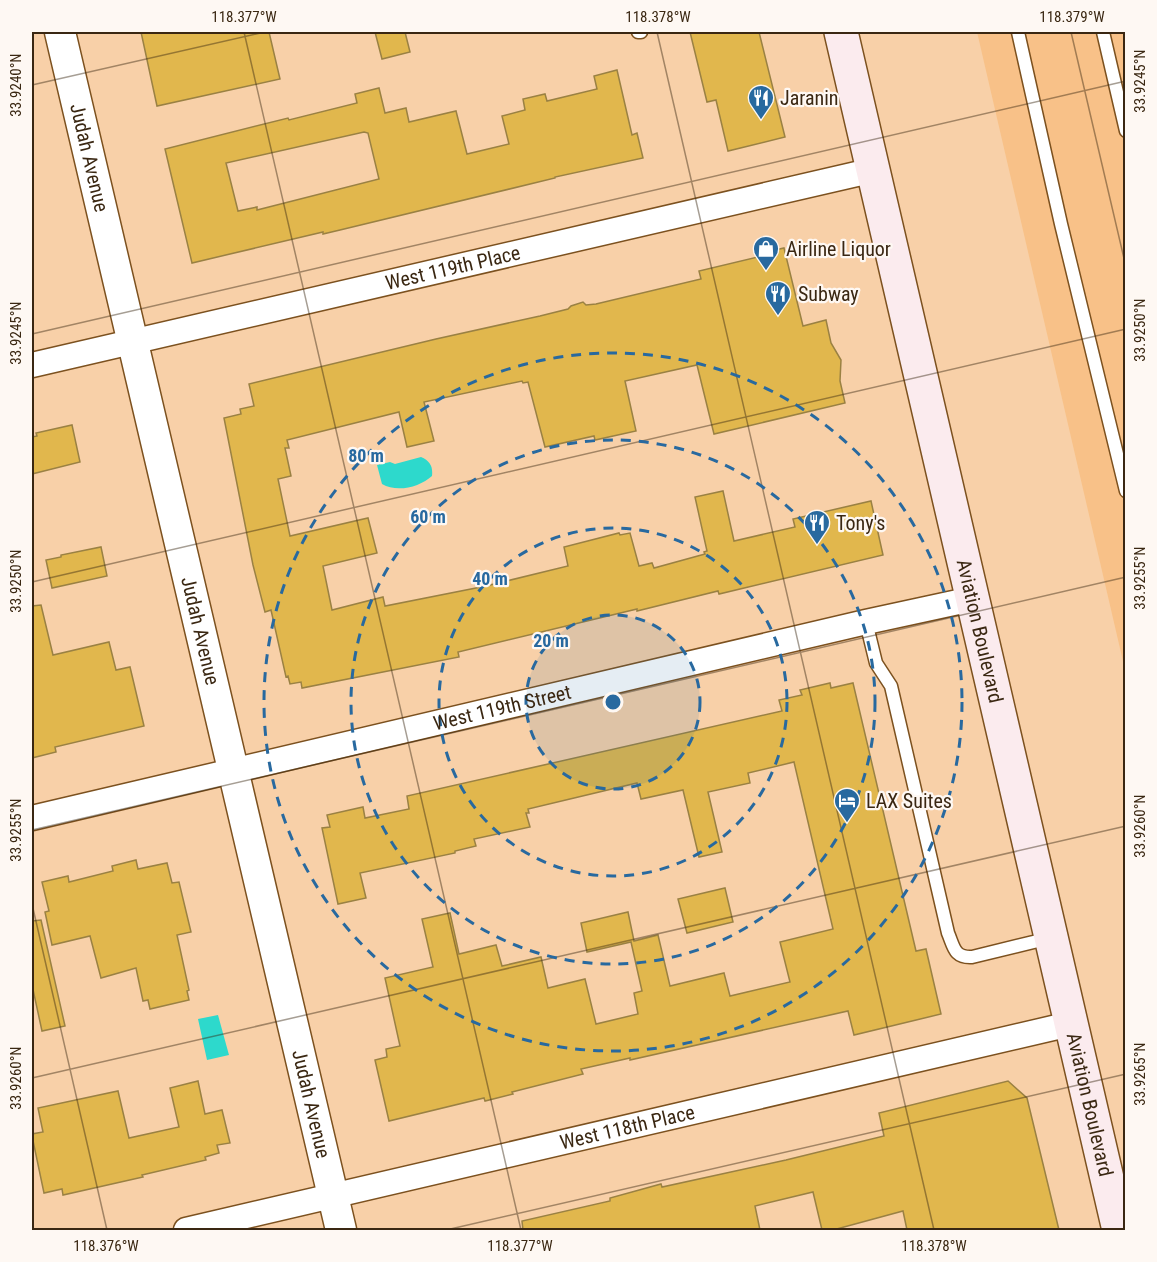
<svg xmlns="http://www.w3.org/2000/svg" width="1157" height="1262" viewBox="0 0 1157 1262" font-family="'Roboto Condensed',sans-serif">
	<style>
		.built { fill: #f8c188 }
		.water { fill: #2dd9cc }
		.building { fill: #e1b74d; stroke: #9a8143; stroke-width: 1.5; fill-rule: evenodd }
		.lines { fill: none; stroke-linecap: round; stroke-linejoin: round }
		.service-casing { stroke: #7c511f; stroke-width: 15 }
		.minor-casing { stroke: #7c511f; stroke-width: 27 }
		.tertiary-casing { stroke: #7c511f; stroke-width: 33 }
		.secondary-casing { stroke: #7c511f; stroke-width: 36 }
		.service { stroke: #fff; stroke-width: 12 }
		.minor { stroke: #fff; stroke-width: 24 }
		.tertiary { stroke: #fff; stroke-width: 30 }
		.secondary { stroke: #fbebee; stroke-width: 33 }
		.ticks { fill: none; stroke: #3a2712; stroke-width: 1.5; stroke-opacity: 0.45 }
		.ring { fill: none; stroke: #28699f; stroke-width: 3; stroke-dasharray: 10 8 }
		.labels { text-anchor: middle; stroke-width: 4.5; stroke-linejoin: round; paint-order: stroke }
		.poi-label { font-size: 20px; fill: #3a2712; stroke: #fef8f3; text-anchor: start }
		.street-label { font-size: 20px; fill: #3a2712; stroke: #fef8f3 }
		.centre { fill: #28699f; stroke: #fef8f3; stroke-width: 3 }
		.ring-label { font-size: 18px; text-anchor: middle; font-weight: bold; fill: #28699f; stroke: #fef8f3; stroke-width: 4.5; stroke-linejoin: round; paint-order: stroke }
		.neatline { fill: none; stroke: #3a2712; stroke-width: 2 }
		.ticks-label { font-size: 15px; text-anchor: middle; fill: #3a2712 }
	</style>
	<rect width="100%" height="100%" fill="#f8d0a8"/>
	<path class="built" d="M977,32h148v638z"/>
	<path class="water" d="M421,457c9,4 12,9 11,19 -12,11 -35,17 -50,8l-5,-19 13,-3 5,2z
		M218,1015l11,40 -22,5 -9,-41z"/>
	<path class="building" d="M141,32h128l11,47 -123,27z
		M375,32h30l5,20 -28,7z
		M690,32h69l26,105 -57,14 -12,-51 -9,2z
		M617,70l15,65 5,-2 6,25 -88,19v1l-215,52 -17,4v-2l-131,31 -27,-114 123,-31 1,2 68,-17 -2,-9 24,-6 6,25 21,-5 3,14 47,-11 11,43 42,-10 -7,-28 23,-6 -2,-11 22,-5 2,7 50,-12 -3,-13zM364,132l4,1 11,46 -122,31v-3l-19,4 -12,-48z
		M784,248l19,78 23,-6 5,23 10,17 -1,21 5,22 -131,31 -17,-69 -72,16 11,50 -41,9 -1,-4 -49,11 -17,-65 -5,1 -1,-2 -98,21 10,39 -27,6 -8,-35 -112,28 2,8h-4l6,28 -13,3 12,57 78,-18 9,35 -54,13 9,44 51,-13 2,9 101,-20 82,-20 -4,-19 55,-14 1,2 10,-2 9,33 13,-3 2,5 51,-14 -1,-2 3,-1 -12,-54 28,-6 11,50 61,-14 -2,-8 78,-18 12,54 -164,39 -1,-3 -81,20v-2l-179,43 1,5 -157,31 -1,-6 -11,2 -2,-8 -2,1 -15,-67 -6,2 -12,-47 -29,-147 17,-4 -1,-5 14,-3 -5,-22 187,-45 104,-23 28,-7 3,-3 12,-4 3,3 10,-1 105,-25 -2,-8 59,-14v-3z
		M72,425l8,37 -48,12v-37l5,-1 -1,-3z
		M101,547l6,29 -55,12 -6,-28 15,-3v-2z
		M41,605l12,50 56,-13 7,28 14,-3 14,59 -89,21 1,5 -24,6v-152z
		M830,683l1,5 22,-5 63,268 10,-2 15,65 -87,21 -6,-24 -218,49v-2l-49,11 2,5 -71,18 1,2 -28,7 -1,-3 -95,23 -14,-61 12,-3 -1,-8 14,-3 -15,-68 48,-11 -11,-48 28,-6 9,41 37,-9 6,21 39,-9 7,31 37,-9 11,45 42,-10 -4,-21 8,-2 -11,-49 -44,10 -6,-29 47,-11 6,29 24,-6 12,51 54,-13 6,23 60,-14 -10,-40 53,-13 -39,-167 -46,11 2,10 -42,9 14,60 -23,5 -16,-67 -42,9 -4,-16 -109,26 1,4h-3l4,14 -56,12 2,7 -21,5v2l-95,20 6,25 -28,6 -16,-76 8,-1 -3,-12 36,-8 2,11 44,-9 -2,-13 375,-85 -3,-11 23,-5 -2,-5z
		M136,860l2,9 29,-6 5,20 7,-1 12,50 -14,3 12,55 -2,1 2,9 -39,9 -2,-9 -5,1 -7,-33 -35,10 -11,-42 -38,9 -7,-33 4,-1 -7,-29 26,-6 1,6 44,-11 -1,-5z
		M725,888l8,34 -46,11 -9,-34z
		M41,920l24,106 -23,5 -10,-46v-64z
		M198,1081l7,33 17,-4 8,33 -13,2 2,8 -14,4 1,3 -64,15 1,2 -80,18 -1,-6 -18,4 -12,-57v-2l11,-2 -5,-24 80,-17 11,47 50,-11 -9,-39z
		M1008,1081l19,17 32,132h-152l-4,-19 -70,19h-11l-9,-38 -58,14 5,24h-237l-1,-9 88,-20v-3l51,-14 1,3 124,-27 98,-24 -5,-23z"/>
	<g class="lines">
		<defs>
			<path id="service" d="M638,32h3
				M1018,32l43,192 65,267
				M1103,32l23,99
				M866,622l10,41 15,23 57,247c6,14 6,25 24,24l78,-19"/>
			<g id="minor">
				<path id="s1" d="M32,365l842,-195"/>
				<path id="s2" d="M32,818l834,-196 106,-23"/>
				<path id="s3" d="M186,1230l884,-206"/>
			</g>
			<g id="tertiary">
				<path id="s4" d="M60,32l281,1198"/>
			</g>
			<g id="secondary">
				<path id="s5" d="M841,32l278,1198"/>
			</g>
		</defs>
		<use href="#service" class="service-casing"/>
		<use href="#minor" class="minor-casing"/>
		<use href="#tertiary" class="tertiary-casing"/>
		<use href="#secondary" class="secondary-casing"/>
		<use href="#service" class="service"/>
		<use href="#minor" class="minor"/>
		<use href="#tertiary" class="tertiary"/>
		<use href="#secondary" class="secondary"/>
	</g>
	<path class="ticks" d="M244,32l277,1198M657,32l277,1198M1071,32l55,235M32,85l233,-53M32,334l1094,-253M32,582l1094,-253M32,830l1094,-253M32,904l75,326M32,1078l1094,-252M446,1230l680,-156"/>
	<circle cx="613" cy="702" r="87" fill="#28699f" fill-opacity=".12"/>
	<g class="ring">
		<circle cx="613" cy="702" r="87"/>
		<circle cx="613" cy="702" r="174"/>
		<circle cx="613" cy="702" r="262"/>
		<circle cx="613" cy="702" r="349"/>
	</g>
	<defs>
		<symbol id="restaurant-pin" viewBox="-11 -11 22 30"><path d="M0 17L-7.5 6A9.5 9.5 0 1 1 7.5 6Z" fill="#28699f" stroke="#fef8f3"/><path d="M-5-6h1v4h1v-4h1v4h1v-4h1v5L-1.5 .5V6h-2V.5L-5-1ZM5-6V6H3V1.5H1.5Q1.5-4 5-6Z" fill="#fff"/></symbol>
		<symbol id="shop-pin" viewBox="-11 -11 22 30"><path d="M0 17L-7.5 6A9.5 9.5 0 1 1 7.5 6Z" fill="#28699f" stroke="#fef8f3"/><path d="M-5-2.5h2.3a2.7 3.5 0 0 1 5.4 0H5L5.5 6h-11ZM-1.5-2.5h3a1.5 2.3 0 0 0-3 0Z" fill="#fff"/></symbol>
		<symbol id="hotel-pin" viewBox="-11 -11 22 30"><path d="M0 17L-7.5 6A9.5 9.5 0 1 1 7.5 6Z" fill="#28699f" stroke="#fef8f3"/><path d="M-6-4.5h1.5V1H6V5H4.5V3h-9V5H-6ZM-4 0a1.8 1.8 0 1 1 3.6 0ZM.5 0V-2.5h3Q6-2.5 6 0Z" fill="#fff"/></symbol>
	</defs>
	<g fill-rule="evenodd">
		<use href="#restaurant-pin" x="746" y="83" width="30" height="40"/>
		<use href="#shop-pin" x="751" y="234" width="30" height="40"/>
		<use href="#restaurant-pin" x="763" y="279" width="30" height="40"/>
		<use href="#restaurant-pin" x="802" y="508" width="30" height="40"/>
		<use href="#hotel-pin" x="832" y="786" width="30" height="40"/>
	</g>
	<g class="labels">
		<g class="poi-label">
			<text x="780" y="105">Jaranin</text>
			<text x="786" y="256">Airline Liquor</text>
			<text x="798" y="301">Subway</text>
			<text x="836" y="530">Tony's</text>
			<text x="866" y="808">LAX Suites</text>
		</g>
		<g class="street-label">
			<text dy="7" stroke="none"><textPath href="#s4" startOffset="129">Judah Avenue</textPath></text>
			<text dy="7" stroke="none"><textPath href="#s1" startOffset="432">West 119th Place</textPath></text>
			<text dy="7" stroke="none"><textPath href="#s4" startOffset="615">Judah Avenue</textPath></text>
			<text dy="7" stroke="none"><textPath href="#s5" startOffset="615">Aviation Boulevard</textPath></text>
			<text dy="7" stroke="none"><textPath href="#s2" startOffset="483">West 119th Street</textPath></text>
			<text dy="7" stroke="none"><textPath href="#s4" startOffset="1101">Judah Avenue</textPath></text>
			<text dy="7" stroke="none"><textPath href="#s5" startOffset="1101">Aviation Boulevard</textPath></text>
			<text dy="7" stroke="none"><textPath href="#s3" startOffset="453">West 118th Place</textPath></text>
		</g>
	</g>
	<circle cx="613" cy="702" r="9" class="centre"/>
	<g class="ring-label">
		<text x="366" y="462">80 m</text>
		<text x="428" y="523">60 m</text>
		<text x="490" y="585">40 m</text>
		<text x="551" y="647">20 m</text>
	</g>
	<rect width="1157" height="1262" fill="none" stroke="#fef8f3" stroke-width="66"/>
	<rect x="33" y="33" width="1091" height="1196" class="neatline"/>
	<g class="ticks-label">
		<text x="244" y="22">118.377°W</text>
		<text x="658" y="22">118.378°W</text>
		<text x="1072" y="22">118.379°W</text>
		<text transform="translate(1140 81) rotate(-90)" y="5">33.9245°N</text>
		<text transform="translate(16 85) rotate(-90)" y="5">33.9240°N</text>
		<text transform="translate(1140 330) rotate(-90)" y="5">33.9250°N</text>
		<text transform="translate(16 333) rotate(-90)" y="5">33.9245°N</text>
		<text transform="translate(1140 578) rotate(-90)" y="5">33.9255°N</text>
		<text transform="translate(16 581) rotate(-90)" y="5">33.9250°N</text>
		<text transform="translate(1140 826) rotate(-90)" y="5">33.9260°N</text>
		<text transform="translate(16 830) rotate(-90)" y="5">33.9255°N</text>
		<text transform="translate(1140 1074) rotate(-90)" y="5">33.9265°N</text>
		<text transform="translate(16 1078) rotate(-90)" y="5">33.9260°N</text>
		<text x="106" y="1251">118.376°W</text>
		<text x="520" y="1251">118.377°W</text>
		<text x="934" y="1251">118.378°W</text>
	</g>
</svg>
